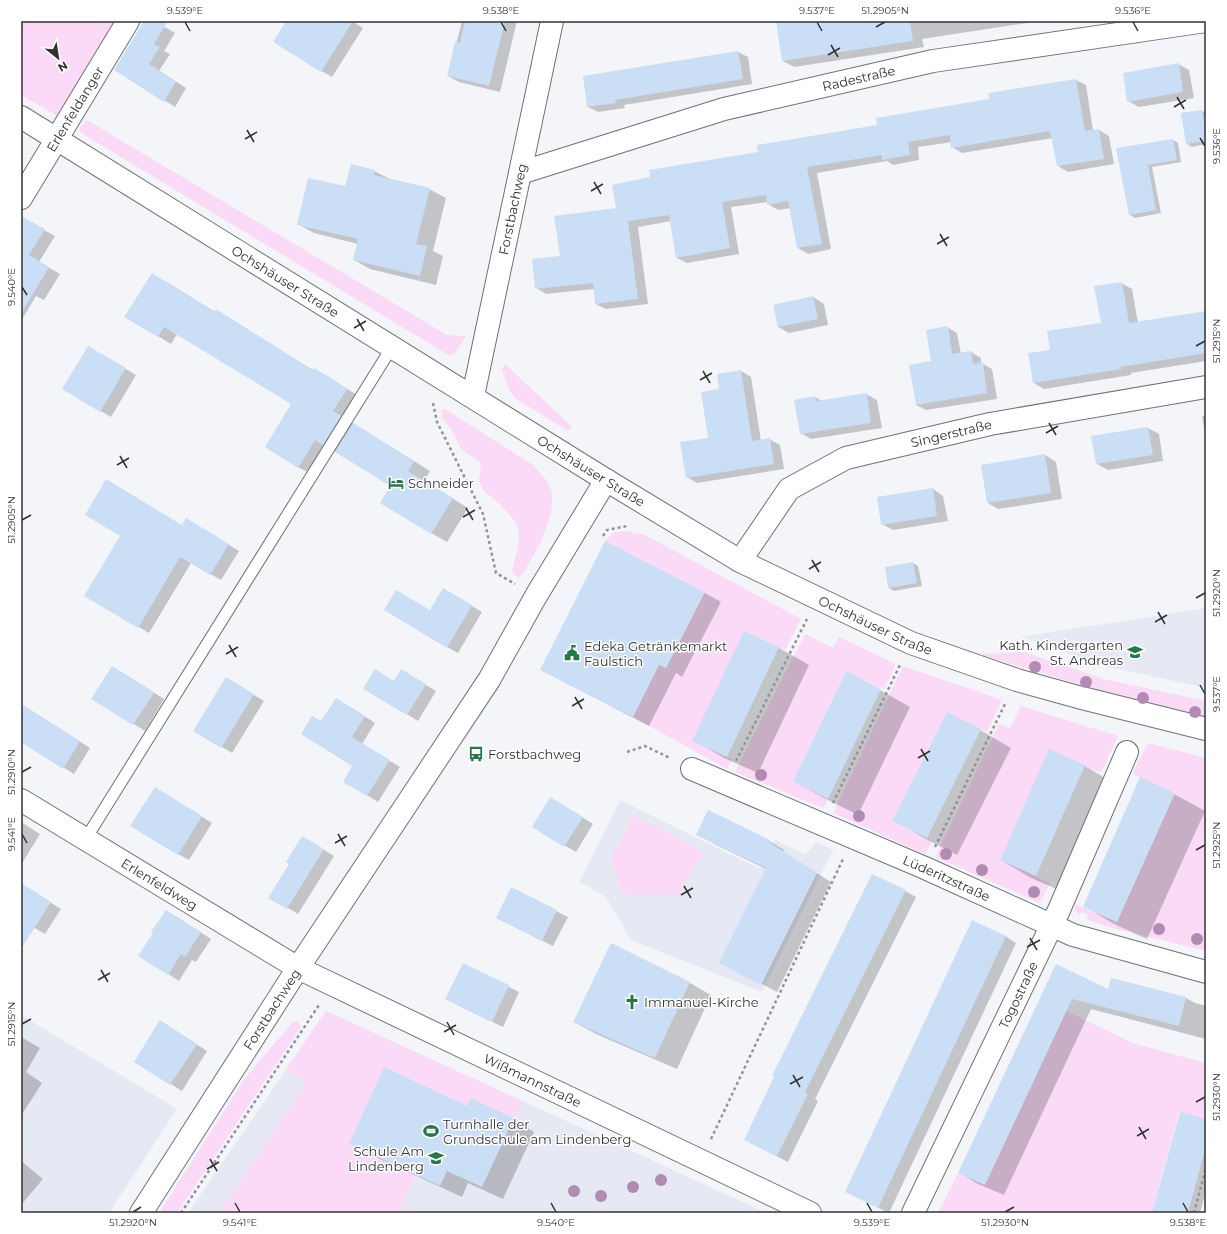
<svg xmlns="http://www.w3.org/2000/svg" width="1227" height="1234" viewBox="0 0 1227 1234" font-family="Montserrat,sans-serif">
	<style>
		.built { fill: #e6e8f3 }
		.green { fill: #fadaf7 }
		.shadow { fill: #0003 }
		.building { fill: #cadef6 }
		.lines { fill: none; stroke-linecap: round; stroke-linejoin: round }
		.service-casing { stroke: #707174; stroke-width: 13 }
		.minor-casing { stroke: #707174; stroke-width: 24 }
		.tertiary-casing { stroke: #707174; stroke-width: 24 }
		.secondary-casing { stroke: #707174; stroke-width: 24 }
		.path { stroke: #929396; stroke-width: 2.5; stroke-dasharray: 3 3; stroke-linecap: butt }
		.service { stroke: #fff; stroke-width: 11 }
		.minor { stroke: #fff; stroke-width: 22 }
		.tertiary { stroke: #fff; stroke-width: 22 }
		.secondary { stroke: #fff; stroke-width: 22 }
		.tree { fill: #b18cb2 }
		.ticks { fill: none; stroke: #323234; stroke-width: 1.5 }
		.labels { text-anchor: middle; stroke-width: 3; stroke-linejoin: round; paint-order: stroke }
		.street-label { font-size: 13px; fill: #323234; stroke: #fff }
		.poi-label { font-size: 13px; fill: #323234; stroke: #fff; text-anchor: start }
		.neatline { fill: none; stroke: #323234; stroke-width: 1.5 }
		.ticks-label { font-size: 10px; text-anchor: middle; fill: #323234 }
	</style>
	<rect width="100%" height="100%" fill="#f4f5f9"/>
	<path class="built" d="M1206,608v80l-101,-22 -84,-29z
		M620,800l140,69 15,-29 30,14 12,-12 16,8 -71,142 -131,-52 -25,-43 -26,-15z
		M326,1011l441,202h-579z
		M21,1015l156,94 -68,104h-88z"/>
	<path class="green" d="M21,21h96l-60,95 -36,-21z
		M87,120l360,215 19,1 -10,16 -6,4 -369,-223 -2,-4z
		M505,364l66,62v3l-3,2 -53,-33 -5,-7 -8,-21z
		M445,409l88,56c6,7 14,14 17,22 10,24 -16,71 -30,90l-5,-1 -3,-5 6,-25 1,-10 -2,-12 -16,-19 -18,-15 -4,-9 2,-15 -1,-4 -19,-13 -10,-20 -9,-11v-8z
		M626,531l19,4 156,84 -16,31 -41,-19 -51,109 39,19 -5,10 -94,-52 26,-52 7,3 39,-76 -100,-51 7,-8z
		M805,634l28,14 6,-11 57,27 -12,25 -39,-17 -52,109 35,18 -5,9 -88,-36z
		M1024,652l80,27 102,22v18l-109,-29 -115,-35 1,-1z
		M903,666l99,34 -15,32 -40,-20 -55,109 40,20 -7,13 -92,-41z
		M1021,706l97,30 -17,37 -52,-23 -49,110 50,23 -10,20 -105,-46 64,-133 11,4z
		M1148,743l58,15v193l-93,-23 -27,-9 2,-4 -7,-3 -1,3 -4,-3 -2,-8 43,18 58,-129 -43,-19z
		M634,815l70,38 -26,41 -55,1 -12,-36z
		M326,1011l198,91 -10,16 -44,-19 -3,7 -83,-39 -35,77 67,30 -15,31 16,8h-198l88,-130 -21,-13z
		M1066,1011l67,32 73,20v56l-27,-7 -27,101h-202l-10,-4 18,-36 27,12z
		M298,1021l3,6 -124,186h-18l86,-135 48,-56z"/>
	<path class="shadow" d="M146,21h8l21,12 -11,18 6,3 -11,17 27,17 -11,19 -59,-38z
		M287,21h65l11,7 -31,49 -10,-6z
		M462,21h55l-17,71 -41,-10 -11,-6z
		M777,21h263l-118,18 2,8 -130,20 -11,-6z
		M738,52l10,5 4,27 -128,21 1,3 -27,4 -10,-5 -4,-30z
		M1178,64l11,6 5,28 -55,9 -11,-6z
		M1076,80l10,5 7,46 6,-1 10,6 5,28 -46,8 -10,-6 -5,-28 -91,15 -10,-6v-5l-34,5 1,13 -26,5 -6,-4 -70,12 14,76 -23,5 -10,-6 -8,-40 -12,2 -10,-6v-2l-37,5 8,47 -52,9 -10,-5 -6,-37 -33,6 10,77 -42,5 -10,-5 -2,-15 -48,5 -10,-6 25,-31 56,-48 143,-56 230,-53 -1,-6z
		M1202,111l4,2v31l-14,3 -5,-3 -5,-30z
		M1173,140l5,3 3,19 -29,5 9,46 -26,5 -5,-3 -13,-66z
		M374,171l16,8 39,10 17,9 -13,53 10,5 -7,29 -66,-16 -16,-9 4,-16 -44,-11 -16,-9 48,-36z
		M24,219l31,17 -16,26 21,12 -16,26 -8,-4 -15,25v-97z
		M165,281l50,31 98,58 1,-1 13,7 33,21 -14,22 84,52 -6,10 44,27 -21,34 -16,-9 -39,-47 -64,-39 -17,27 -13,-7 -5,-63 -116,-70 -6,10 -13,-8z
		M1121,283l11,6 6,34 68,-11v49l-75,12v2l-87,14 -10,-6 17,-32 51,-27z
		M813,297l11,7 4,21 -39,8 -11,-6 -4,-22z
		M947,327l10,6 4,21 10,-2 10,6v5l11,6 5,30 -71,11 -10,-5 16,-43z
		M88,347l48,28 -25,42 -48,-28z
		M741,371l10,6 10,64 8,-2 11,6 4,24 -87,14 -10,-6 22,-38 12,-49z
		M866,394l11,6 5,28 -71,11 -10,-6 14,-36 7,4z
		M1206,415v24l-4,-23z
		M1148,428l11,6 4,27 -55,9 -11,-6z
		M1045,455l11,7 6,37 -64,10 -10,-6z
		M933,489l10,7 5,25 -55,9 -11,-6z
		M187,520l52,31 -18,29 -30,-17 -42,70 -63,-37 97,-70z
		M913,563l5,3 4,20 -28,5 -5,-3z
		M444,590l38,22 -24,41 -11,-6 -17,-36z
		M705,593l16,9 -39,75 -6,-4 -27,53 -108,-56z
		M779,648l30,17 -51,108 -34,-15 -30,-18z
		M402,671l34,20 -18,30 -54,-33 31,-6z
		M123,673l41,26 -19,32 -52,-33z
		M237,685l27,16 -32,52 -37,-22z
		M880,690l30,17 -52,108 -34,-17 -30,-17z
		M21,704l69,44 -16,26 -53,-33z
		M347,705l28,18 -13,21 38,23 -22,35 -34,-21 10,-15 -33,-43z
		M947,714l33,16 31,18 -54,107 -33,-17 -30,-18z
		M1050,751l35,15 30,18 -49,109 -35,-15 -30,-18z
		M1174,794l31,17 -58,128 -33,-15 -30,-18z
		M166,795l46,28 -23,37 -11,-6z
		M561,804l32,20 -17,28 -43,-25z
		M21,822l19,12 -19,31z
		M769,841l15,9 -1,2 48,30 -54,110 -43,-23 32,-100 -54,-26z
		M312,843l22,13 -36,58 -28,-17 21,-34z
		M21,884l40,25 -16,25 -24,-14z
		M511,889l57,28 -15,29 -56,-28z
		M905,891l11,6 -101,202 3,2 -30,61 -43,-22 30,-63z
		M177,917l34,22 -15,23 -4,-2 -13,21 -39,-25z
		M1005,936l11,7 -127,270 -43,-21z
		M612,944l78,39 21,12 -34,74 -81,-35 -22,-12z
		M463,964l56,28 -16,35 -46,-22z
		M1056,965l53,25 3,-11 74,19 9,5 11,3v33l-115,-30 -87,186 -26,-11 -18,-11z
		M171,1028l36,23 -25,40 -47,-30z
		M21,1037l19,11 -14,24 16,11 -21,33z
		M468,1107l45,12 21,13 -31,67 -35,-16 -6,14 -91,-42 -21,-12z
		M1206,1120v71l-6,22h-47z
		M21,1161l22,18 -22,26z
		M940,1210l8,3h-9z"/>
	<path class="building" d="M144,21h24l-14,23 6,3 -11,17 27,17 -12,21 -50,-32z
		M286,21h67l-32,51 -48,-30z
		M465,21h40l-16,65 -42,-10 8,-34 5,1z
		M776,21h134l3,20 -131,20z
		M738,51l5,28 -128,21 1,3 -29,4 -4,-31z
		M1179,63l4,29 -56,10 -4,-29z
		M1076,79l9,52 14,-2 5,30 -47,7 -7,-35 -99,17 -1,-13 -42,7 2,13 -28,5v-5l-75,12 15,77 -25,4 -9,-47 -21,4 -1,-10 -44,7 8,46 -54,10 -7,-43 -41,6 10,78 -43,5 -2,-21 -58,6 -3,-30 28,-3 -6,-40 62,-8 -4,-23 38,-8 -1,-7 109,-18 -1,-7 120,-20 -1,-7 113,-19 -1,-6z
		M1202,110l4,21v10l-20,3 -5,-31z
		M1173,139l4,21 -29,5 8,45 -27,5 -13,-67z
		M351,164l24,6 -1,5 56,13 -14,56 11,2 -7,30 -67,-16 5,-21 -61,-14 11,-47 37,8z
		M21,216l24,13 -16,26 20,12 -28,47z
		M152,273l62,39 2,-3 97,61 1,-2 33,21 -14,22 8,5 -18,29 -8,-5 -17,28 -33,-21 26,-43 -127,-77 -6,10 -34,-20z
		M1122,282l7,41 77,-12v42l-86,14 1,2 -88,14 -5,-30 22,-3 -3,-19 54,-8 -7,-37z
		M813,296l5,23 -40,8 -5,-22z
		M948,326l4,28 19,-3 2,13 10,-2 4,31 -71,12 -7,-40 22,-4 -5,-31z
		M88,346l38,22 -26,44 -38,-23z
		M741,370l11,71 18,-3 4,26 -88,14 -6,-36 28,-4 -7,-46 18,-3 -2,-15z
		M867,393l4,30 -71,11 -6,-34 21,-4 1,5z
		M353,423l61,38 -6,10 45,27 -22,36 -51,-31 10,-17 -55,-34z
		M1148,427l5,28 -57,9 -5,-28z
		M1045,454l6,39 -64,10 -6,-38z
		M106,479l76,46 4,-7 43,26 -19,31 -30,-18 -42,71 -54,-32 36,-60 -35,-21z
		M933,488l4,28 -56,9 -4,-28z
		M605,541l100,51 -39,76 -7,-3 -26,52 -93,-47z
		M913,562l4,21 -29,5 -3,-21z
		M443,588l29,17 -25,43 -63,-38 12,-20 34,20z
		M744,631l35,16 -52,110 -35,-16z
		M112,666l42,27 -21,32 -42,-26z
		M375,669l19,12 7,-12 25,15 -19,31 -44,-26z
		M846,671l35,18 -53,110 -35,-18z
		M226,677l28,17 -33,54 -28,-17z
		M336,698l29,18 -13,21 38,23 -23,36 -24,-14 9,-16 -51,-32 11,-18 9,5z
		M21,704l59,37 -17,28 -42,-27z
		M947,712l34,17 -54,109 -35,-17z
		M1049,749l36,16 -49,111 -36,-16z
		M1140,777l35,16 -58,129 -34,-15z
		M155,787l47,29 -24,39 -48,-29z
		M550,797l33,20 -19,30 -32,-20z
		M708,810l62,30 -1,2 48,31 -56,112 -42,-22 47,-95 -70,-33z
		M302,836l22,13 -37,60 -19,-11 21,-34 -3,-2z
		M872,874l34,16 -101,202 3,2 -31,62 -33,-16 30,-63 -2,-1z
		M21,883l30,19 -30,47z
		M511,887l46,23 -15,31 -46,-23z
		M166,910l35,22 -16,25 -4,-3 -13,21 -30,-19 15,-23 -2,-1z
		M972,920l34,16 -128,272 -33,-16z
		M611,943l79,39 -35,76 -82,-36z
		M463,963l46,22 -17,37 -47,-23z
		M1056,964l52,25 3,-11 75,19 -7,29 -107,-27 -87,186 -27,-12z
		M160,1020l37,24 -27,41 -36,-23z
		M384,1067l83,39 3,-8 44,20 -32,69 -35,-16 -7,15 -91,-42z
		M1180,1112l26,7v27l-18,67h-36z"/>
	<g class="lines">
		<defs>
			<path id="service" d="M85,840l307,-493"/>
			<g id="minor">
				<path id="s1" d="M520,173l204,-64 209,-48 273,-40"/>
				<path id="s2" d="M21,198l107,-177"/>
				<path id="s3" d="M740,561l49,-72 57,-31 144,-34 216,-37"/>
				<path id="s4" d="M692,769l233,99 148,67 133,37"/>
				<path id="s5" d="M21,800l277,168 512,245"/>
				<path id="s6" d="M913,1213l146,-303 68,-158"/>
			</g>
			<g id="tertiary">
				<path id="s7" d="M473,396l79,-375"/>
				<path id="s8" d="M141,1213l157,-245 191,-288 47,-84 70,-116"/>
			</g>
			<g id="secondary">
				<path id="s9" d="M21,117l585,363 134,81 171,82 106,37 61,17 128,32"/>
			</g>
		</defs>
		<use href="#service" class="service-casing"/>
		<use href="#minor" class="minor-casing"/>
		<use href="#tertiary" class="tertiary-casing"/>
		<use href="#secondary" class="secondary-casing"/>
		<path class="path" d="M433,403l4,19 46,92 13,59 19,11
			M603,536l4,-6 20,-4
			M627,752l18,-6 25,12
			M736,761l71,-142
			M833,803l67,-138
			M935,847l71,-145
			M711,1139l132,-280
			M181,1213l138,-208
			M1194,1213l12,-45"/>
		<use href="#service" class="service"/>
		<use href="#minor" class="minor"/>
		<use href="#tertiary" class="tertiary"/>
		<use href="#secondary" class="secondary"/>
	</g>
	<g class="tree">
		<circle cx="1035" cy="667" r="6"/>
		<circle cx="1086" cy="682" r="6"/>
		<circle cx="1143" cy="698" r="6"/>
		<circle cx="1195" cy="712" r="6"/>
		<circle cx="761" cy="775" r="6"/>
		<circle cx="859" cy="816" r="6"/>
		<circle cx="946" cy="854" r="6"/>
		<circle cx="982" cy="870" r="6"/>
		<circle cx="1034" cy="892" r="6"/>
		<circle cx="1159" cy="929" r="6"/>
		<circle cx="1197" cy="939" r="6"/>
		<circle cx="661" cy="1180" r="6"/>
		<circle cx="633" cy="1187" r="6"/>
		<circle cx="574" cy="1191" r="6"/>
		<circle cx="601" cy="1196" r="6"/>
	</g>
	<path class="ticks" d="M185,22l5,9M501,22l5,9M817,22l5,9M1133,22l5,9M876,27l9,-5M831,45l7,12M828,55l12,-7M1177,97l7,12M1174,107l12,-7M247,130l7,12M1200,138l5,8M245,139l12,-7M594,182l7,12M591,191l12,-7M940,234l7,12M937,244l12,-7M22,287l5,8M357,319l7,12M354,328l12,-7M1196,346l9,-5M703,371l7,12M700,380l12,-7M1049,423l7,12M1046,433l12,-7M120,456l7,12M117,465l12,-7M466,508l7,12M463,517l12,-7M22,520l9,-5M812,560l7,12M809,569l12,-7M1196,598l9,-5M1158,612l7,12M1155,622l12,-7M229,645l7,12M226,654l12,-7M1200,685l5,9M575,697l7,12M572,706l12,-7M921,749l7,12M918,758l12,-7M22,772l9,-5M22,834l5,9M338,834l7,12M335,843l12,-7M1196,850l9,-5M684,886l7,12M681,895l12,-7M1030,938l7,12M1027,947l13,-7M101,970l7,12M98,980l12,-7M447,1022l7,13M22,1024l9,-5M444,1032l12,-7M793,1075l7,12M790,1084l13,-7M1196,1102l9,-5M1139,1127l7,12M1137,1136l12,-7M210,1159l7,12M207,1169l12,-7M235,1203l5,9M551,1203l5,9M867,1203l5,9M1183,1203l5,9M133,1212l8,-5M1005,1212l9,-5"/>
	<defs>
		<symbol id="hotel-bare" viewBox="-9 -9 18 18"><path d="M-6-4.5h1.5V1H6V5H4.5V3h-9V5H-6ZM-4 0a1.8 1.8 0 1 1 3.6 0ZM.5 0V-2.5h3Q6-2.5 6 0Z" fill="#277849" stroke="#fff" stroke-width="2.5" paint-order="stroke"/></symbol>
		<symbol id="school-bare" viewBox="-9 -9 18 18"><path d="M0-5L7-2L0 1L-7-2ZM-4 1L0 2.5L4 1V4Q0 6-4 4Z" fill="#277849" stroke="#fff" stroke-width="2.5" paint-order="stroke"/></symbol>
		<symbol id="civic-bare" viewBox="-9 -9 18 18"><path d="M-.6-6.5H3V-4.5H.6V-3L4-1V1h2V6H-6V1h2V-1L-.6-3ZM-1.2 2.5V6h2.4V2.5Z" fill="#277849" stroke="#fff" stroke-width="2.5" paint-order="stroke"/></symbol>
		<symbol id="bus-bare" viewBox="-9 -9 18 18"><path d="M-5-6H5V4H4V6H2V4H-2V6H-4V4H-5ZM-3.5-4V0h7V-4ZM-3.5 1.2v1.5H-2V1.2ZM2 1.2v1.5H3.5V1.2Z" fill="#277849" stroke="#fff" stroke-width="2.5" paint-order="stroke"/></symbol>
		<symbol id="church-bare" viewBox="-9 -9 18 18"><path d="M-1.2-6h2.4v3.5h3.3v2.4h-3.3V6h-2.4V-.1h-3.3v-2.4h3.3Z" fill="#277849" stroke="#fff" stroke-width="2.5" paint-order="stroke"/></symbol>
		<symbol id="stadium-bare" viewBox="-9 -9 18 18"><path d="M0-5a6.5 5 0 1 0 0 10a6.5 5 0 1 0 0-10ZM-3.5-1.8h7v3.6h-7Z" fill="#277849" stroke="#fff" stroke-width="2.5" paint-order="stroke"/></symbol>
	</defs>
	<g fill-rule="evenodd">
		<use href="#hotel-bare" x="385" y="472" width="22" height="22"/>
		<use href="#school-bare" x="1124" y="641" width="22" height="22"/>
		<use href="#civic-bare" x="561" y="642" width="22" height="22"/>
		<use href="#bus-bare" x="465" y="743" width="22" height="22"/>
		<use href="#church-bare" x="621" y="991" width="22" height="22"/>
		<use href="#stadium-bare" x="420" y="1120" width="22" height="22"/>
		<use href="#school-bare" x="425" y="1147" width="22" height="22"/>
	</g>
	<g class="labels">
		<g class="street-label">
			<text dy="5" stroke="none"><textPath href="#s1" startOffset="352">Radestraße</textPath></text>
			<text dy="5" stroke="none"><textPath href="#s2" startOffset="104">Erlenfeldanger</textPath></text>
			<text dy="5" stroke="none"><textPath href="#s7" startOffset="191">Forstbachweg</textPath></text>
			<text dy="5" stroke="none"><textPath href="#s9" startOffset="311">Ochshäuser Straße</textPath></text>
			<text dy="5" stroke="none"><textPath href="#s3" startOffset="260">Singerstraße</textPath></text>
			<text dy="5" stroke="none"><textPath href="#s9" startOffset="671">Ochshäuser Straße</textPath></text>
			<text dy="5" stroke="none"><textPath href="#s9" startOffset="995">Ochshäuser Straße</textPath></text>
			<text dy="5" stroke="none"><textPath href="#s4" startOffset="277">Lüderitzstraße</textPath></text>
			<text dy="5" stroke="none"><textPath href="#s5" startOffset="162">Erlenfeldweg</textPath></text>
			<text dy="5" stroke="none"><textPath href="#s6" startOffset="242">Togostraße</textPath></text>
			<text dy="5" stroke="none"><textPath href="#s8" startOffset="242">Forstbachweg</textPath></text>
			<text dy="5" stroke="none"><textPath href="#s5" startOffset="584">Wißmannstraße</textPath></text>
		</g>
		<g class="poi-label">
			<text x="408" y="488">Schneider</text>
			<text x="1123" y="650" text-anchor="end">Kath. Kindergarten<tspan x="1123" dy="15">St. Andreas</tspan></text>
			<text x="584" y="651">Edeka Getränkemarkt<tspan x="584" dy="15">Faulstich</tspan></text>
			<text x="488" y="759">Forstbachweg</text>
			<text x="644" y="1007">Immanuel-Kirche</text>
			<text x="443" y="1129">Turnhalle der<tspan x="443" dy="15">Grundschule am Lindenberg</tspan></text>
			<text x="424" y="1156" text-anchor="end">Schule Am<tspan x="424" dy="15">Lindenberg</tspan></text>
		</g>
	</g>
	<rect width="1227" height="1234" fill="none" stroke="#ffffff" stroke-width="44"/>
	<g transform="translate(58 58) rotate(150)" stroke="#ffffff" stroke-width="3" paint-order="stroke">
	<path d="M0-3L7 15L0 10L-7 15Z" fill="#323234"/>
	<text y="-6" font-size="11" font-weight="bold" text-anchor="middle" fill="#323234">N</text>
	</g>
	<rect x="22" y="22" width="1183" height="1190" class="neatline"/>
	<g class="ticks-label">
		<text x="185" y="14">9.539°E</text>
		<text x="501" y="14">9.538°E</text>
		<text x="817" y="14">9.537°E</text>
		<text x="885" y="14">51.2905°N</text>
		<text x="1133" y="14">9.536°E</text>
		<text transform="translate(1216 146) rotate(-90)" y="4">9.536°E</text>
		<text transform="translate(11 287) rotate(-90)" y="4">9.540°E</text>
		<text transform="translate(1216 341) rotate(-90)" y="4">51.2915°N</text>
		<text transform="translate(11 520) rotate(-90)" y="4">51.2905°N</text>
		<text transform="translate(1216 593) rotate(-90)" y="4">51.2920°N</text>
		<text transform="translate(1216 694) rotate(-90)" y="4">9.537°E</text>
		<text transform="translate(11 772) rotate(-90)" y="4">51.2910°N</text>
		<text transform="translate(11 834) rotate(-90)" y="4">9.541°E</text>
		<text transform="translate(1216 845) rotate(-90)" y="4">51.2925°N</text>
		<text transform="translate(11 1024) rotate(-90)" y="4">51.2915°N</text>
		<text transform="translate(1216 1097) rotate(-90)" y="4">51.2930°N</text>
		<text x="133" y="1226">51.2920°N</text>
		<text x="240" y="1226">9.541°E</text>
		<text x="556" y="1226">9.540°E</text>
		<text x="872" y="1226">9.539°E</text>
		<text x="1005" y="1226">51.2930°N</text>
		<text x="1188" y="1226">9.538°E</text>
	</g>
</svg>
